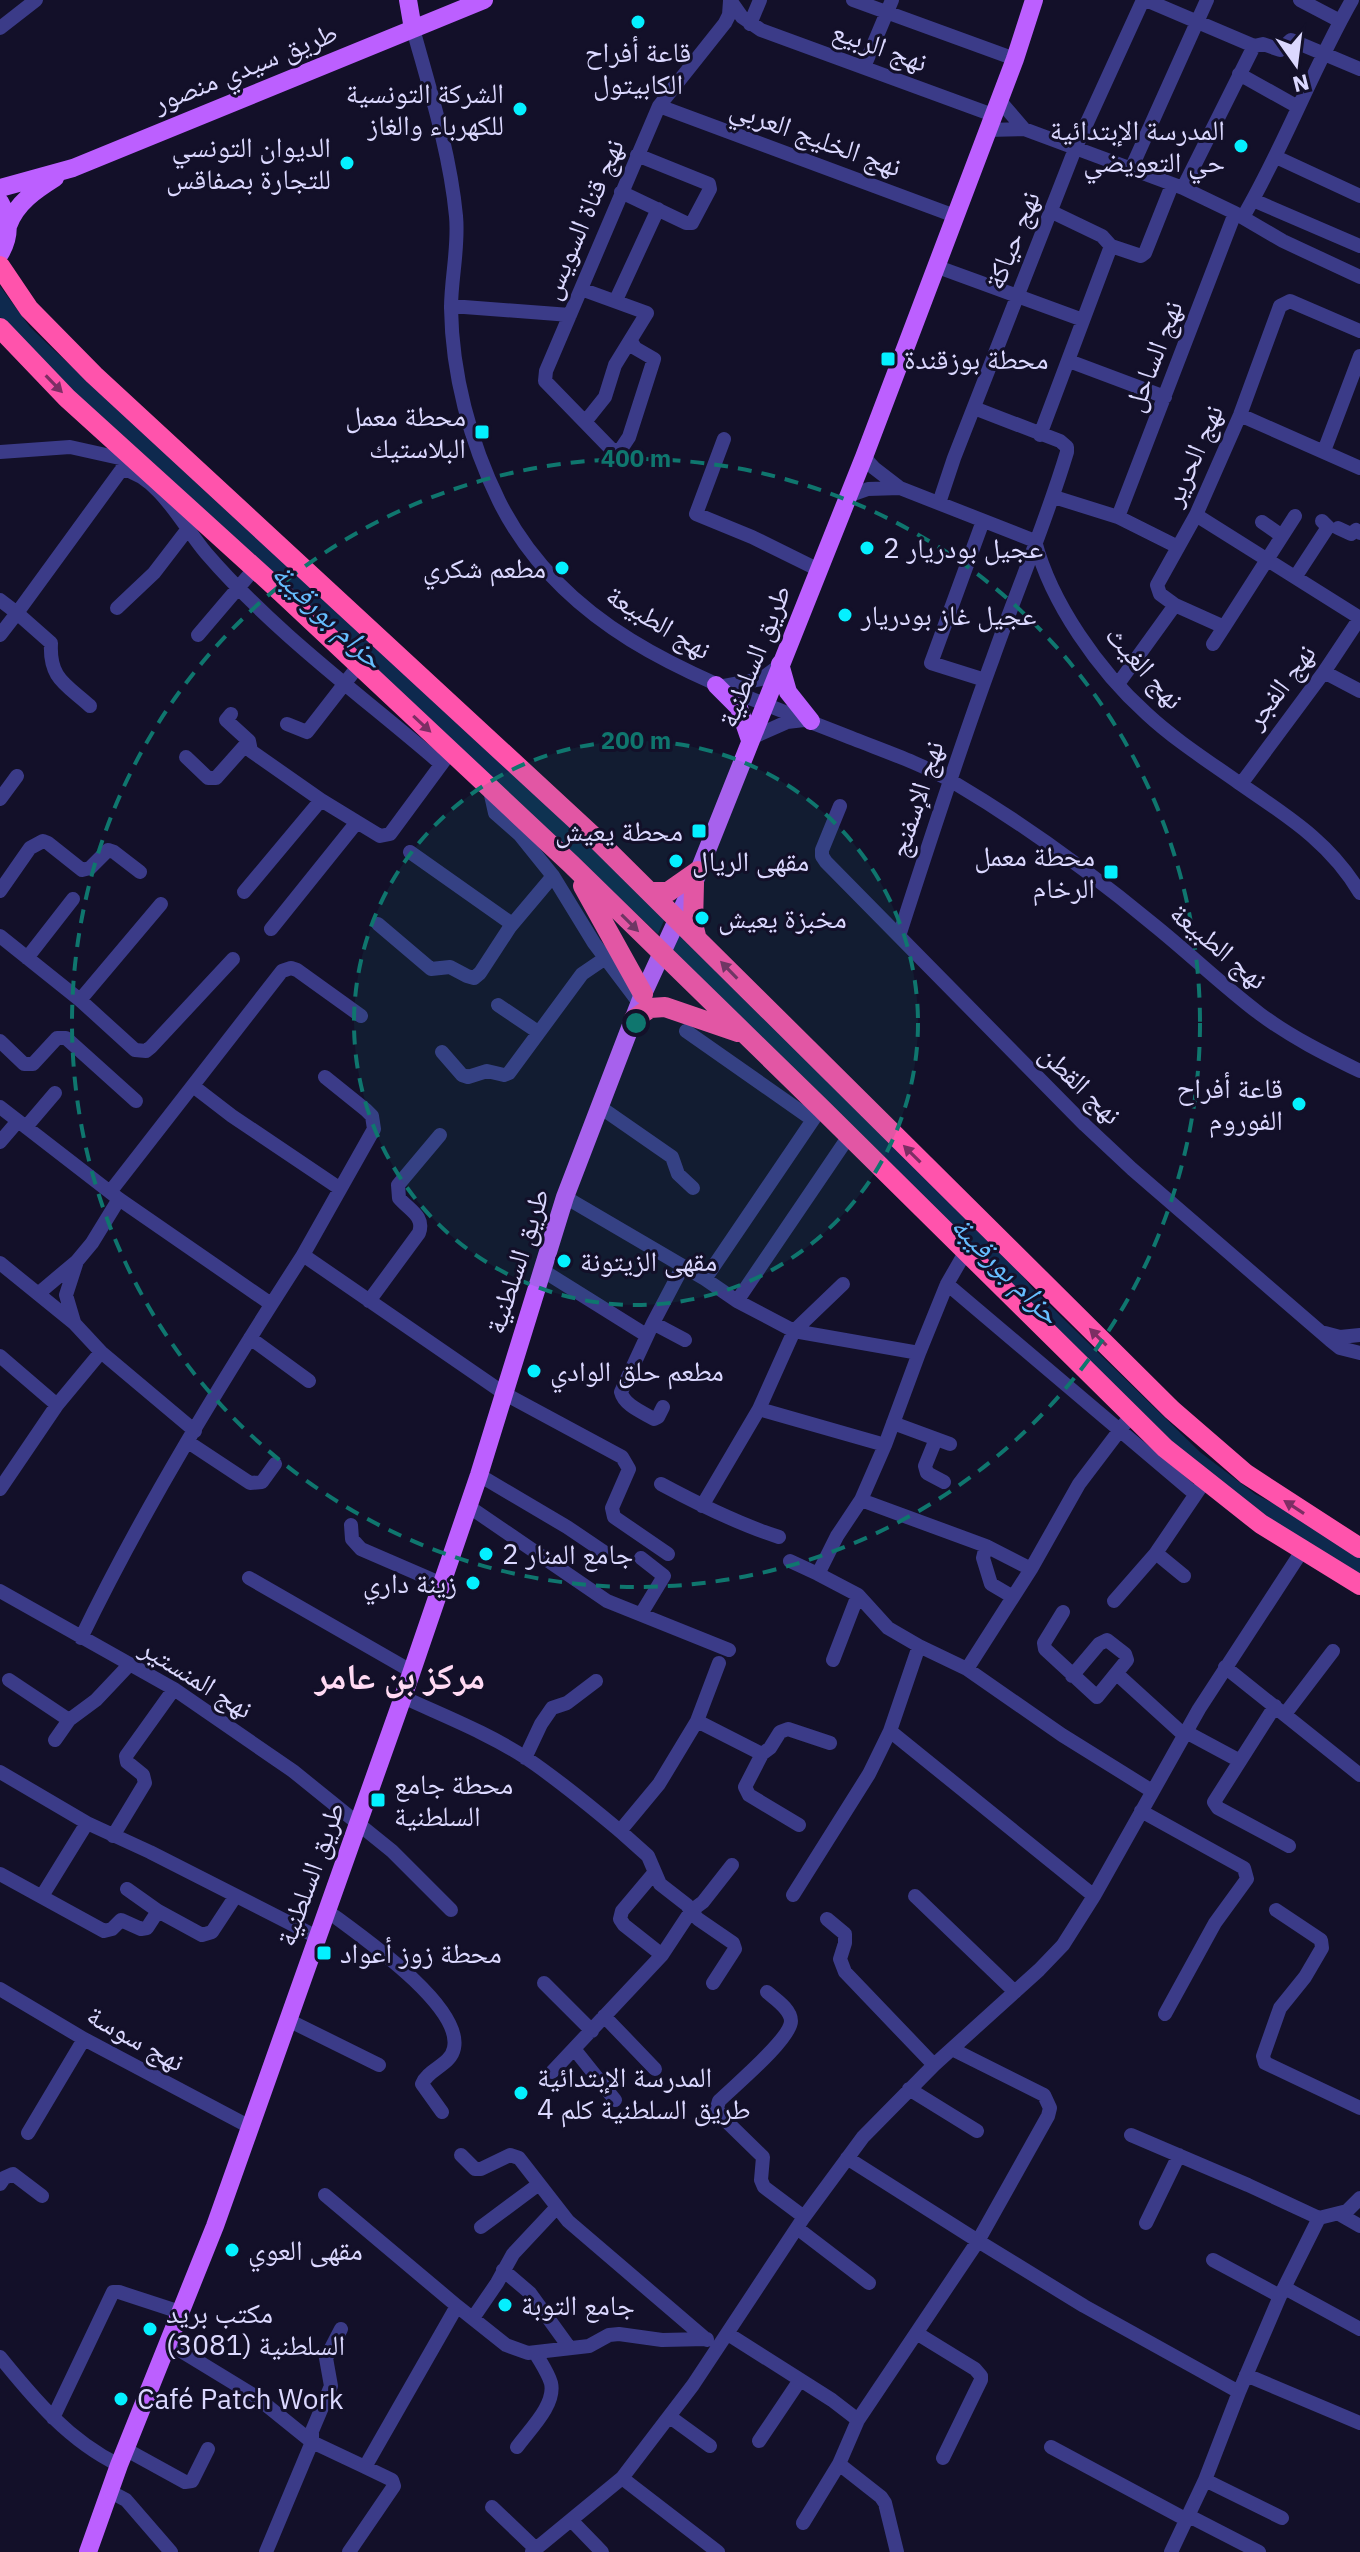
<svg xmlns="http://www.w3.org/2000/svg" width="1360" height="2552" viewBox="0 0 1360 2552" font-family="'IBM Plex Sans','Noto Naskh Arabic',sans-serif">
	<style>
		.water { fill: #0e294e }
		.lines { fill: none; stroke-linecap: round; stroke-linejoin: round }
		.minor { stroke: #3b3b88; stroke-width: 14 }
		.major { stroke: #bc5fff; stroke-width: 18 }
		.highway { stroke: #ff53ac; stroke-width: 20 }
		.oneway { fill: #7d2e64 }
		.ring { fill: none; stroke: #0f766e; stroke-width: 4; stroke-dasharray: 14 10 }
		.poi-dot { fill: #04f0ff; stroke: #131029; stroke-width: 3 }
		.labels { text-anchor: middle; stroke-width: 6; stroke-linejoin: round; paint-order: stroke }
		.street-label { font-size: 28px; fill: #dbd8ff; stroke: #131029 }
		.poi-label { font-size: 28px; fill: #dbd8ff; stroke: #131029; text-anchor: start }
		.water-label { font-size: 30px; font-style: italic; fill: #66beff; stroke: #131029 }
		.district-label { font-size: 36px; font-weight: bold; fill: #ffdaf3; stroke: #131029 }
		.centre { fill: #0f766e; stroke: #131029; stroke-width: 4 }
		.ring-label { font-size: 24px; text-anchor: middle; font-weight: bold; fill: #0f766e; stroke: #131029; stroke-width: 6; stroke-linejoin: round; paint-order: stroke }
	</style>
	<rect width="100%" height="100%" fill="#131029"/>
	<path class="water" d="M0,286l30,41 24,23 612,566 -8,18 -636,-590 -22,-27z
		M679,934l317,308 37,47 167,163 55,42 39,20 66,40v23l-62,-36 -124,-97 -501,-494z"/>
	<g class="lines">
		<path class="minor" d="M730,0l12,17 19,13 232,85
			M853,0l162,59
			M1146,0l108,46 9,-2 17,6 11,-10 69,29
			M1300,0l40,21
			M750,24l10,-24
			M0,28l36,-28
			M413,29c17,61 37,124 43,187 3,31 -5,62 -5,92 1,66 19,134 48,193 70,141 220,184 355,238 33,13 68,25 99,43 71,42 137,90 201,143 36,29 69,61 106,89 31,23 65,40 100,57
			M864,67l28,-67
			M1239,74l59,33
			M999,100l25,29
			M659,106l296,110
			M987,130l37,-1 159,59 52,25 48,28 77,36
			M1276,157l84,39
			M1131,169l76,-169
			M1183,188l71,-142
			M621,192l65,31h6l18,-34 -1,-5 -72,-29
			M1253,200l107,46
			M1052,212l50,24 9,10 30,10 4,-3 27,-68
			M1243,217c41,-70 69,-147 109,-217
			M935,266l148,54
			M581,289l66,24 -32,52 -10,32 -20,25
			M616,300l42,-91
			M451,306l119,9
			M631,341l4,7 19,11 -25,78 -8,12 -8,2 -68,-70 1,-10 113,-265 66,-83 4,-8 1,-14
			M1069,361l96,36
			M1240,415l120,53
			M1040,435l71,-189
			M724,439l-28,75 56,23 67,33
			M1324,451l36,-95
			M0,452l70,-5 54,12
			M864,457l10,11 26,20 135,53c16,62 64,130 112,173 28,26 61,47 92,69 48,33 91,59 121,110
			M122,469c38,8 61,57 84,84 69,80 156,143 235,211
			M848,496l20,-7 32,-1
			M1054,497l64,20 60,30
			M939,503l15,-45 121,-309 68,-149
			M1196,515l164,103
			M1118,517l117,-304
			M983,521l-52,142 54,17
			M1262,522l20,14
			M1338,528l13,6 5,-4 4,3
			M1296,576l32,-49 -6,-6
			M0,600l17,13 105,-144 2,-8
			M1175,605l49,22 71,-111
			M117,608l37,-35 33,-43
			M0,635l17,-22 34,30c-2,36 15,41 39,63
			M198,635l57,-67
			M1213,644l11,-17
			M1324,672l36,19
			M1118,684l57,-79 -15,-11 -3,-9 39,-70 44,-100 40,-109 10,-5 70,30
			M724,686l37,-7 18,-13
			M231,714l-5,6 23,21 2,10 70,49 36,22 -86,107
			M287,724l20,8 52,-67
			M751,738l36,-16 17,-2
			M186,757l22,21h8l33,-37
			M1241,784l83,-112 36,-54
			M489,786l6,27 25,22 33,41 41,67 46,61
			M0,799l17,-23
			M840,806l-18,44v6l4,6 259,263 47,44 198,171 10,8 20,5
			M357,822l23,14 10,-2 56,-76
			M410,852l102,72
			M0,891l30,-43 13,-7 5,2 34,27 8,-2 18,-18 6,2 26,20
			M244,892l77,-92
			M378,924l53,45 19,-2 17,9 7,2 6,-5 30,-46 43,-51
			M0,936l80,64 55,50 11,1 5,-4 82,-88
			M899,936c30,-93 60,-186 94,-278 24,-68 53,-136 74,-206v-5l-7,-6 -86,-33
			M27,958l46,-59
			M80,1000l81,-96
			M498,1005l40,27
			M686,1031l127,89
			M0,1041l24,23h9l24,-26h9l70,63
			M442,1052l20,23 6,2 19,-6 17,4 5,-2 73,-99 22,-15
			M193,1086l39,30 107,72
			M0,1107l119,92 152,105
			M600,1107l72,50 6,17 15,14
			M26,1127l29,-34
			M0,1142l18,-21
			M110,1192l172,-221 9,-3 6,2 64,46
			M565,1197l140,82 32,22 112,-165
			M966,1251l-19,33 -28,69 -34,92 -24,55 -24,36 -19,38 40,21 30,33 31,18 -29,85 204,165
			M303,1255l71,-126 -2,-13 -6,-6 -41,-33
			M0,1263l74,60 27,29 94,79
			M542,1270l104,65
			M705,1279l116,-171
			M947,1284l248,210
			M39,1293l38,-32 15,-18 27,-44
			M369,1301l50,-68c6,-17 -10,-23 -20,-35l-1,-13 42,-50
			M737,1301l57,30 -35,78 126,36
			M74,1322l-8,-27 11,-34
			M653,1323l32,17
			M794,1331l125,22
			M794,1331l49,-47
			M1325,1333l15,4 20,-2
			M250,1338l59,43
			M0,1356l57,49
			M663,1407l-5,10 -4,2c-12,-7 -30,-14 -33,-27l32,-69 29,-55
			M893,1423l57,21
			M936,1439l-11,27 2,7 17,9
			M188,1442l62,41 12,-1 13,-18
			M479,1475l88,52 37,25
			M661,1484c39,21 77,40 118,53
			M0,1489l57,-84 44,-53
			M861,1500l125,46 45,23 -64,100
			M468,1506l139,95 122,49
			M702,1506l57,-97
			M351,1525l1,14 9,10 81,35
			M986,1546l-3,12 8,26 22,13
			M641,1558l23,18 -23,38
			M790,1561l28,13
			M1031,1569l48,-85 47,-62
			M1184,1576l-28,-23 44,-65
			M249,1578l162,93
			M0,1591l174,98 119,82 99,80 59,59
			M1114,1601l42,-48
			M1063,1612l-19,31 1,6 52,48 30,-37 -2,-6 -18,-14 -8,4 -27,32
			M81,1638c64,-132 142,-259 222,-383l202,139 117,63 7,12 -17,39 2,9 54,37
			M919,1646l48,23 95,66 90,56
			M833,1660l25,-65
			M1225,1667l135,108
			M1117,1674l67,61
			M9,1680l60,40
			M403,1697c41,19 85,36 123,61 33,22 64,48 94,73l39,-47 38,-63 65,33 8,-6 10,-16 8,-3 42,14
			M1275,1706l-61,96 4,6 71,38
			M1285,1714l48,-63
			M697,1721l22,-58
			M1186,1732l54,29
			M55,1740l14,-20 27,-20 34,-36
			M762,1754l-17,33 4,8 50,30
			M525,1758l16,-34 11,-16 15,-5 29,-22
			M0,1772l87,51 63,29 167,85
			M1141,1811l103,57 3,11 -32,44 -50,91
			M113,1836l32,-53 -2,-8 -16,-13 -1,-6 48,-67
			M654,1873l-32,38 -2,8 4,6 38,30
			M0,1874l104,57 8,-2 9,-9 20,9 6,-1 11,-17 44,24 10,-3 23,-35
			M127,1889l31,22
			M793,1895l76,-121 21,-43
			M42,1896l45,-73
			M915,1896l100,96
			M326,1910c32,24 137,95 128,138 -3,17 -26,21 -32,36l20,28
			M1276,1910l45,30 1,8 -17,29 -25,31 -17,48 2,7 95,45
			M827,1919l18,15v9l-5,16 5,13 89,93
			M544,1983l48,48
			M713,1983l22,-34 -2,-6 -35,-24 -7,-8 12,-9 29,-37
			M0,1989l84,50 166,88
			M767,1992c8,7 24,17 24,29 0,18 -58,66 -72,80l-2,7 6,10 40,39 -2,23 3,7 40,30
			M604,2016l51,53
			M288,2020l91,45
			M952,2049l92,46 6,13 -2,8 -70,125 106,65 155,86 41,-96 39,-78
			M575,2050l40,50
			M552,2072l110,-117 29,-44 -4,-6 -27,-21 -12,-28 -28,-25
			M909,2089l68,42
			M28,2133l56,-94
			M1131,2135l117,50 71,33 28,-7 13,-13
			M461,2155l14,14h6l29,-14 9,3 49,63 139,119
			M0,2184l4,-6 9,-4 29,22
			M325,2195l132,111
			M1339,2214l21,12
			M1146,2223l33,-68
			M481,2227l58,-43
			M797,2228l72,55
			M1213,2260l67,36
			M503,2270l27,23 39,54
			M1285,2288l75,41
			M473,2318l24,-35 16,-29 44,-47
			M728,2334l104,66 26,20
			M918,2334l57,35 6,7v4l-38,78
			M168,2343l87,53 57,46
			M0,2357c34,42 69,84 119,108
			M1246,2375l114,48
			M670,2417l40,29
			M53,2418l60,-126h6l61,20
			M759,2441l41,-61
			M312,2442v-11l19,-45 -5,-28 15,-29
			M517,2447c12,-17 39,-42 34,-64 -3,-10 -10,-20 -15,-29
			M1051,2447l136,73
			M125,2449l60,33 7,-1 16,-32
			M839,2464l42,33 4,6 12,49
			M622,2478l96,74
			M1205,2480l77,38
			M109,2491l17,9 45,52
			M492,2507l44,42
			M1189,2516l70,36
			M571,2520l31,32
			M803,2523l36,-59 19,-44 120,-179 -131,-83
			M266,2552l46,-110 53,25 92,-161 49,39 22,8 61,-7 20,-11 10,-1 43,6 45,-1
			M349,2552l45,-66 -2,-6 -27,-13
			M532,2552l90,-74 71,-93 111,-168 59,-80 71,-72 105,-95 24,-25 31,-49 105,-187 103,-158
			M1171,2552l34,-72 34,-88"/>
		<path class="major" d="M408,0l5,29
			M0,188l73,-20 411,-168
			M0,202c10,17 10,35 0,52
			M8,226c8,-23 28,-36 47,-48
			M780,664l8,28 23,29
			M716,685l23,23 11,32
			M88,2552l31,-87 96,-239 188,-529 76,-222 86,-278 78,-203 51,-111 170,-426 151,-398 19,-59"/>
		<path class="highway" d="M0,266l29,43 65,66 498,460 580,575 74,64 114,74
			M0,328l67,70 215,195 289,271 250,244 344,340 96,76 99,61
			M694,883l-1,41 3,12
			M583,886l60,108
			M651,892h17l30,-21
			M634,1019l16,-11 15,-1 73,25"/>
	</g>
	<defs><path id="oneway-solid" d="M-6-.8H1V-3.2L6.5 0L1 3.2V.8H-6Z" transform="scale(2)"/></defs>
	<g class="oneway">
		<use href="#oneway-solid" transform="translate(54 384) rotate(46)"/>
		<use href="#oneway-solid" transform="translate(422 724) rotate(43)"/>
		<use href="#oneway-solid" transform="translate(630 923) rotate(45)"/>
		<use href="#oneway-solid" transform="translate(729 970) rotate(-134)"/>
		<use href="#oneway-solid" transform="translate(912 1154) rotate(-135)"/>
		<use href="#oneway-solid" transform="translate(1098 1337) rotate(-135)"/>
		<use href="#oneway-solid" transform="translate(1294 1507) rotate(-147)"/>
	</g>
	<circle cx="636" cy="1023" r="282" fill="#0f766e" fill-opacity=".12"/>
	<g class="ring">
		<circle cx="636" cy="1023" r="282"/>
		<circle cx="636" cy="1023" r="564"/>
	</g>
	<g class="poi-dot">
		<circle cx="638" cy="22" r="8"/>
		<circle cx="520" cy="109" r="8"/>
		<circle cx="1241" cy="146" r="8"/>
		<circle cx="347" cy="163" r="8"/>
		<rect x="880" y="351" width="16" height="16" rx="4"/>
		<rect x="474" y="424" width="16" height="16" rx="4"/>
		<circle cx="867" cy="548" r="8"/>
		<circle cx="562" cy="568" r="8"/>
		<circle cx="845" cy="615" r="8"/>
		<rect x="691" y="823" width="16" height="16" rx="4"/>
		<circle cx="676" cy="861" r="8"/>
		<rect x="1103" y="864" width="16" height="16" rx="4"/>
		<circle cx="702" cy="918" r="8"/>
		<circle cx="1299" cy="1104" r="8"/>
		<circle cx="564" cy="1261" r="8"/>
		<circle cx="534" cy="1371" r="8"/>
		<circle cx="486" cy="1554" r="8"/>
		<circle cx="473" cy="1583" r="8"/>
		<rect x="370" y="1792" width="16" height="16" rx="4"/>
		<rect x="316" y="1945" width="16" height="16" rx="4"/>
		<circle cx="521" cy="2093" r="8"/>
		<circle cx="232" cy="2250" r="8"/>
		<circle cx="505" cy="2305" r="8"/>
		<circle cx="150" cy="2329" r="8"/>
		<circle cx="121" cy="2399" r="8"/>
	</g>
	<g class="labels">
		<g class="street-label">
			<text transform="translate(880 46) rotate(20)" y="10">نهج الربيع</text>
			<text transform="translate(245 67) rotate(-22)" y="10">طريق سيدي منصور</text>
			<text transform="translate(816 137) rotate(20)" y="10">نهج الخليج العربي</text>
			<text transform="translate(582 219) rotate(-67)" y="10">نهج قناة السويس</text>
			<text transform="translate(1012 240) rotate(-68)" y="10">نهج حياكة</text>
			<text transform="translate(1153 356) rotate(-69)" y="10">نهج الساحل</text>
			<text transform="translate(1193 455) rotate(-66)" y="10">نهج الحرير</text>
			<text transform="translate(659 622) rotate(31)" y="10">نهج الطبيعة</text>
			<text transform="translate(754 656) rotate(-68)" y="10">طريق السلطنية</text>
			<text transform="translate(1145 667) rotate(48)" y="10">نهج الغيث</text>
			<text transform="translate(1280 686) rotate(-53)" y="10">نهج الفجر</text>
			<text transform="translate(916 799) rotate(-72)" y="10">نهج الإسفنج</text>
			<text transform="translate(1219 946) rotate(40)" y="10">نهج الطبيعة</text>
			<text transform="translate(1081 1084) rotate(44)" y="10">نهج القطن</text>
			<text transform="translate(517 1261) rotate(-72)" y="10">طريق السلطنية</text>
			<text transform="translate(197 1678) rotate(32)" y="10">نهج المنستير</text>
			<text transform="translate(310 1874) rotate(-70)" y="10">طريق السلطنية</text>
			<text transform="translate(136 2038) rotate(29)" y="10">نهج سوسة</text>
		</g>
		<g class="poi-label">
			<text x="638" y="62" text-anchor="middle">قاعة أفراح<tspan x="638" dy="32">الكابيتول</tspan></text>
			<text x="504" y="103" text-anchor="end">الشركة التونسية<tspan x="504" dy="32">للكهرباء والغاز</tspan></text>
			<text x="1225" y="140" text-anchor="end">المدرسة الإبتدائية<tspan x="1225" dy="32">حي التعويضي</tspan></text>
			<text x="331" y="157" text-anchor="end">الديوان التونسي<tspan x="331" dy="32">للتجارة بصفاقس</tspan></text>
			<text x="904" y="369">محطة بوزقندة</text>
			<text x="466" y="426" text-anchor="end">محطة معمل<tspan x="466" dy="32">البلاستيك</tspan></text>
			<text x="883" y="558">عجيل بودريار 2</text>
			<text x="546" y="578" text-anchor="end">مطعم شكري</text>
			<text x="861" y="625">عجيل غاز بودريار</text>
			<text x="683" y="841" text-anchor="end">محطة يعيش</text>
			<text x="1095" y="866" text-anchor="end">محطة معمل<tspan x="1095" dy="32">الرخام</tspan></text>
			<text x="692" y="871">مقهى الريال</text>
			<text x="718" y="928">مخبزة يعيش</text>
			<text x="1283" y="1098" text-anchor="end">قاعة أفراح<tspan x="1283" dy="32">الفوروم</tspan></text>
			<text x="580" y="1271">مقهى الزيتونة</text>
			<text x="550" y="1381">مطعم حلق الوادي</text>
			<text x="502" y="1564">جامع المنار 2</text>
			<text x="457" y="1593" text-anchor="end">زينة داري</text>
			<text x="394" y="1794">محطة جامع<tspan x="394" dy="32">السلطنية</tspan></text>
			<text x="340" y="1963">محطة زوز أعواد</text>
			<text x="537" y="2087">المدرسة الإبتدائية<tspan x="537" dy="32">طريق السلطنية كلم 4</tspan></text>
			<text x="248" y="2260">مقهى العوي</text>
			<text x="521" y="2315">جامع التوبة</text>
			<text x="166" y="2323">مكتب بريد<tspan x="166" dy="32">السلطنية (3081)</tspan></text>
			<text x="137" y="2409">Café Patch Work</text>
		</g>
		<g class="water-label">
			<text transform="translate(328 616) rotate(43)" y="10">حزام بورقيبة</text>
			<text transform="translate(1006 1270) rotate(45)" y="10">حزام بورقيبة</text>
		</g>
		<g class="district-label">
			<text x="400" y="1689">مركز بن عامر</text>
		</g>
	</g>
	<circle cx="636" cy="1023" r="12" class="centre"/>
	<g class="ring-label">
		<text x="636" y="467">400 m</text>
		<text x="636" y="749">200 m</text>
	</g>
	<g transform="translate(1296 64) rotate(166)" stroke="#131029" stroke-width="6" paint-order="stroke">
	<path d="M0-6L14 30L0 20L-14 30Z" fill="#dbd8ff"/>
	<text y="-12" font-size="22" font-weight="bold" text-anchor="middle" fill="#dbd8ff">N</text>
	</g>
</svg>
